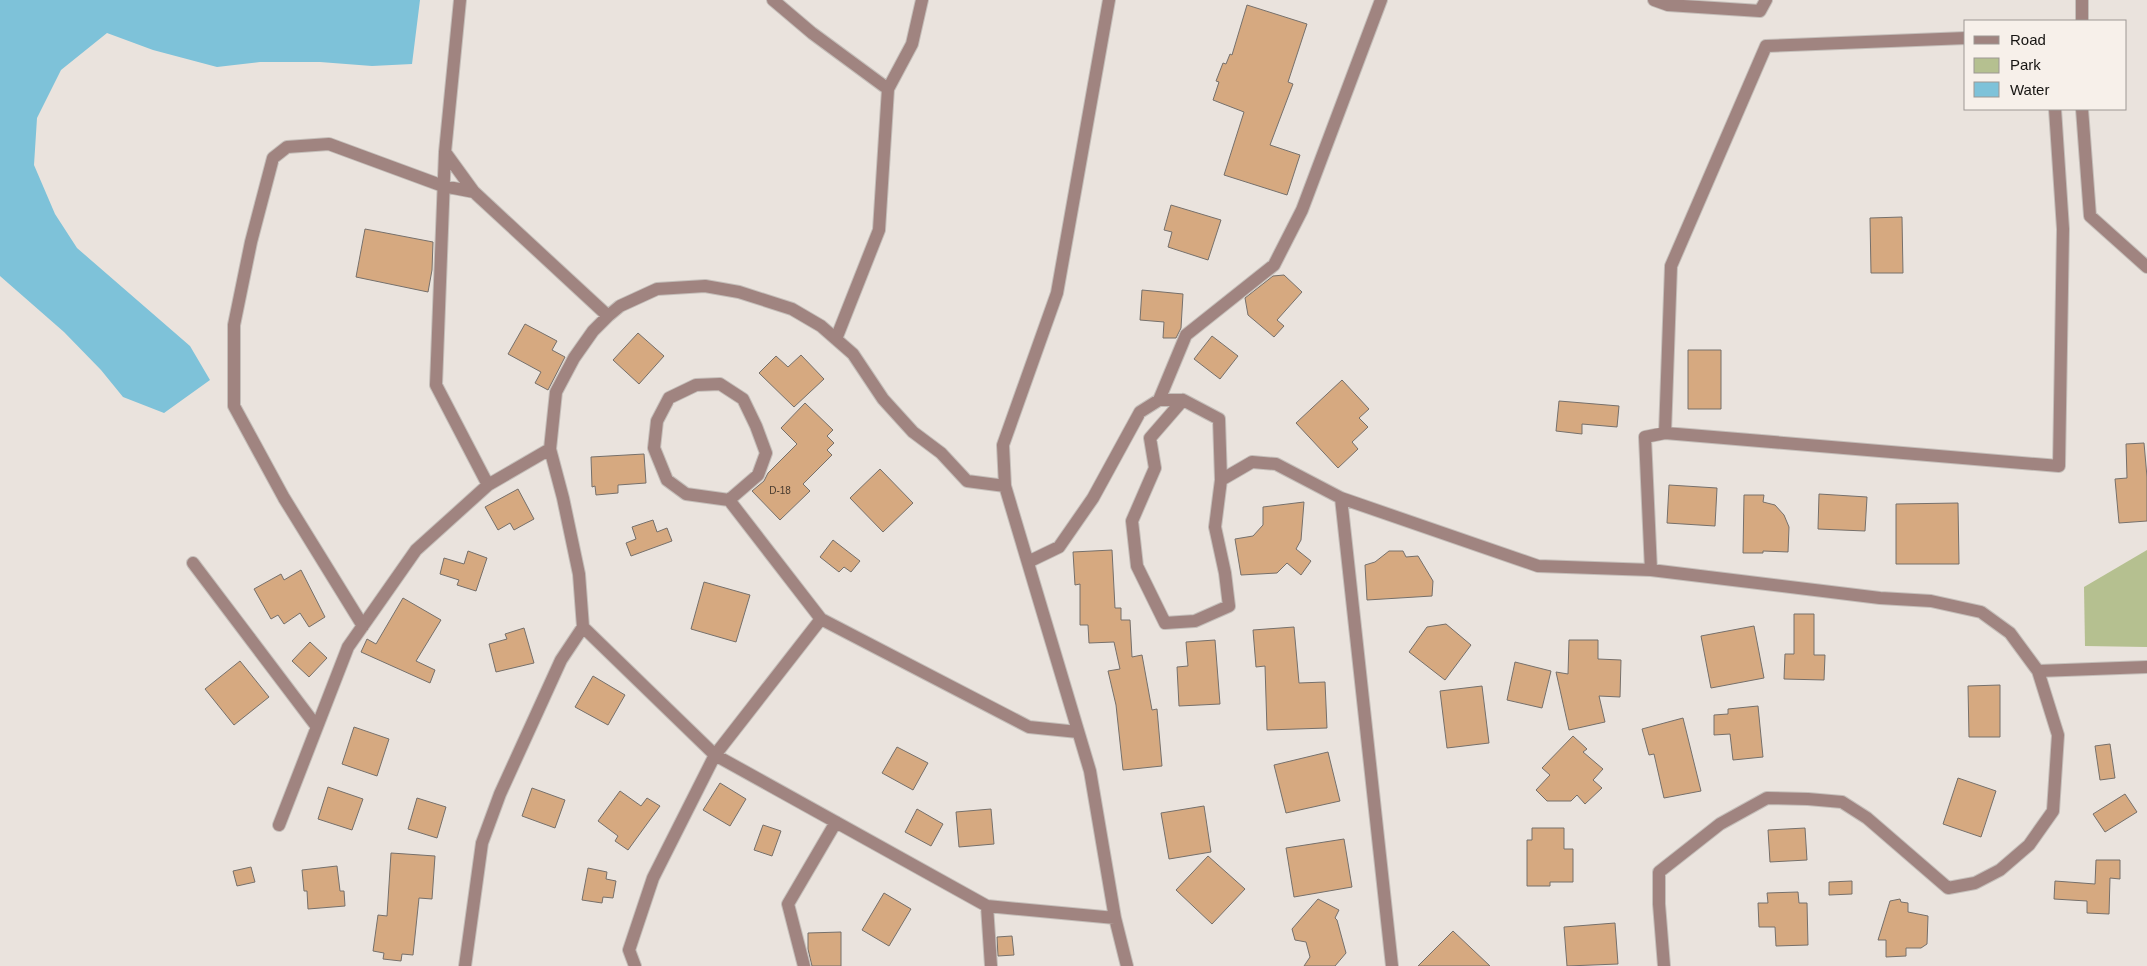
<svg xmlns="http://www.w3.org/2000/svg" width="2147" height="966" viewBox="0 0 2147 966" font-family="Arial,sans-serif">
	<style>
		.green { fill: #b5c090 }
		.water { fill: #7ec2d9 }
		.building { fill: #d6a980; stroke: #76706b }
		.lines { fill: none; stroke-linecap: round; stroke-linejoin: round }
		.minor-casing { stroke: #c4beb9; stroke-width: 14 }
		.minor { stroke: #a08480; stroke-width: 12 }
		.labels { text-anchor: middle; stroke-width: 5; stroke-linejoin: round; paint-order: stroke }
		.number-label { font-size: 10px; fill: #473a2e }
	</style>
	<rect width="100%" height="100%" fill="#eae3dd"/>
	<path class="green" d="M2147,550v97l-62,-1 -1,-59z"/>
	<path class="water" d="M0,0h420l-8,64 -40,2 -52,-4h-60l-43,5 -64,-17 -46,-17 -46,37 -24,48 -3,47 21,49 22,34 113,98 20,34 -46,33 -41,-16 -22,-27 -37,-38 -64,-56z"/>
	<path class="building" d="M1247,5l60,19 -19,58 5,2 -23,61 30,10 -13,40 -63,-20 20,-63 -31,-12 6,-18 -3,-1 7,-18 3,1 4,-10 2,1z
		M1171,205l50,15 -13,40 -40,-13 4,-15 -8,-2z
		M1902,217l1,56h-32l-1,-55z
		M365,229l68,13 -1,28 -4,22 -72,-15z
		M1284,275l18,17 -25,28 7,6 -10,11 -26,-22 -3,-17 28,-22z
		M1142,290l41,4 -2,34 -5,10h-13l1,-16 -24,-2z
		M525,324l32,17 -5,9 13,7 -17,33 -13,-7 6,-11 -33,-18z
		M638,333l26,23 -25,28 -26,-24z
		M1212,336l26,20 -18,23 -26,-20z
		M1688,350h33v59h-33z
		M801,355l23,24 -30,28 -35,-34 17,-17 12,11z
		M1342,380l27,29 -10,9 9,9 -16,15 6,7 -20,19 -42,-45z
		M1559,401l60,5 -2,21 -35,-3v10l-26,-3z
		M805,403l28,27 -6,6 7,7 -7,7 5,5 -29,29 7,7 -30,29 -28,-29 12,-10 4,-8 29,-29 -16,-16z
		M2144,443l3,34v44l-28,2 -4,-44 12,-1 -1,-34z
		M644,454l2,29 -28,2v8l-22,2 -1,-9 -3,1 -1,-30z
		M880,469l33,34 -30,29 -33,-34z
		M1669,485l48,3 -2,38 -48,-3z
		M518,489l16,30 -20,11 -4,-7 -12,7 -13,-23z
		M1819,494l48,3 -2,34 -47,-2z
		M1744,495h20l-1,7 12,3 9,10 5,12 -1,25 -25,-1v2h-20z
		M1304,502l-3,38 -5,9 15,12 -10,14 -14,-12 -10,10 -36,2 -6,-36 18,-3 10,-11v-18z
		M1958,503l1,61h-63v-60z
		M653,520l4,12 10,-4 5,13 -41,15 -5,-13 10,-4 -4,-12z
		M833,540l27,21 -9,11 -7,-5 -5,5 -19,-15z
		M1112,550l3,58h6v12h9l2,37 10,-2 10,55 5,-1 5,57 -39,4 -7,-65 -8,-34 12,-2 -6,-27 -25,1 -1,-18h-8v-41l-5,1 -2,-33z
		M468,551l19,7 -11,33 -19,-6 2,-5 -19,-6 4,-16 20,6z
		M1389,551h14l3,6 12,-1 15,25 -1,15 -65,4 -2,-35 10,-3z
		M301,570l24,47 -16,10 -9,-14 -16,11 -6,-9 -7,4 -17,-30 27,-15 3,6z
		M704,582l46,13 -14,47 -45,-13z
		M403,598l38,22 -25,41 19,9 -5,13 -69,-31 6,-13 9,5z
		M1794,614h20v41h11l-1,25 -40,-1 1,-25h9z
		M1446,624l25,21 -26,35 -36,-28 18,-25z
		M1754,626l10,52 -53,10 -10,-52z
		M1294,627l5,56 26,-1 2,46 -60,2 -2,-64 -9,1 -3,-37z
		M524,628l10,35 -38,9 -7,-28 18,-5 -2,-5z
		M1215,640l5,64 -41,2 -2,-39 11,-1 -2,-24z
		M1569,640h29v19l23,1 -1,37 -21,-1 6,26 -36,8 -13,-58 12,2z
		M310,642l17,16 -18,19 -17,-16z
		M240,661l29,36 -35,28 -29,-36z
		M1515,662l36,9 -9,37 -35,-8z
		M593,676l32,19 -17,30 -33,-18z
		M2000,685v52h-31l-1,-51z
		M1482,686l7,57 -42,5 -7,-57z
		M1758,706l5,51 -30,3 -3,-26 -16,1v-20l14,-1v-5z
		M1683,718l18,73 -37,7 -10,-44 -5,1 -7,-26z
		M354,727l35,12 -12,37 -35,-12z
		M1573,736l14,13 -4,3 20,17 -10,11 9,8 -17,16 -8,-9 -6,6h-24l-11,-11 14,-15 -8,-7z
		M2110,744l5,34 -15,2 -5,-34z
		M897,747l31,16 -15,27 -31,-17z
		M1328,752l12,49 -54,12 -12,-48z
		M1958,778l38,13 -15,46 -38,-13z
		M720,783l26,16 -16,27 -27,-16z
		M328,787l35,12 -11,31 -34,-11z
		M532,788l33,12 -10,28 -33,-12z
		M620,791l21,15 6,-8 13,8 -32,44 -13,-9 3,-5 -20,-15z
		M2125,794l12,18 -32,20 -12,-18z
		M417,798l29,9 -9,31 -29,-9z
		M1204,806l7,46 -42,7 -8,-46z
		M917,809l26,15 -12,22 -26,-14z
		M991,809l3,35 -35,3 -3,-35z
		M763,825l18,6 -9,25 -18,-6z
		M1532,828h32v21h9v33h-23v4h-23v-46h5z
		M1805,828l2,32 -37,2 -2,-32z
		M1344,839l8,48 -58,10 -8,-49z
		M391,853l44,3 -3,43 -13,-1 -6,57 -11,-1 -1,7 -18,-2 1,-6 -11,-2 5,-36 9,1z
		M1208,856l37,33 -33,35 -36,-34z
		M2096,860h24v19l-10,-1 -1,36 -22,-1v-12l-33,-2 1,-18 40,3z
		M337,866l3,25h4l1,15 -37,3 -1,-18h-3l-2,-21z
		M251,867l4,15 -18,4 -4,-15z
		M588,868l19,4 -1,7 10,2 -3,17 -10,-1 -1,6 -20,-3z
		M1852,881v13l-23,1v-13z
		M1798,892l1,11h8l1,42 -32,1 -1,-19h-16l-1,-24h10l-1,-10z
		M884,893l27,16 -22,37 -27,-16z
		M1318,899l21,11 -4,8 2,2 9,33 -11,13h-31l6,-9 -4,-15 -11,-2 -3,-11z
		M1900,899l1,3 7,1v9l20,4 -1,28 -6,4h-15v8l-20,1v-17h-8l12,-39z
		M1615,923l3,41 -51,2 -3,-39z
		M1453,931l37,35h-72z
		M841,932v34h-29l-4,-17v-16z
		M1012,936l2,19 -16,1 -1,-19z"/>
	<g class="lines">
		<defs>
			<path id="minor" d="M773,0l39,33 76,56
				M1109,0l-52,293 -54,152 2,41 85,285 25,147 12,48
				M1654,0l14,5 92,6 6,-11
				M2082,21v-21
				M2082,109l8,107 57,51
				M445,152l15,-152
				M836,339l43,-109 9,-141 24,-45 10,-44
				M1159,400l27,-65 88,-70 28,-55 79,-210
				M1665,433l6,-167 95,-220 200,-8
				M550,449l-62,36 -52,-100 9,-233 29,40 134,124
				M1221,480l-2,-61 -36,-19 -33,38 5,30 -23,53 5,45 28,57 30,-2 34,-15 -4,-33 -10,-46 6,-47 31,-18 24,2 65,34 51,468
				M1341,498l197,68 113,4 -6,-133 20,-4 394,33 4,-237 -8,-120
				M729,500l-43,-6 -19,-14 -13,-32 3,-27 12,-23 27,-13 24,-1 23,15 13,27 10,27 -8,22 -29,25 92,119 208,108 49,5
				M1028,562l31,-15 34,-49 47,-86 19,-12h24
				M193,563l124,164
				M1651,570l229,28 51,3 50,11 29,21 28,38
				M821,619l-106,136 272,151 128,12
				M363,626l-79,-128 -50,-92v-81l17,-83 22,-84 14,-11 42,-3 114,42 31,6
				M583,627l132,128 -62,123 -24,72 6,16
				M279,825l69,-178 68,-97 72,-65
				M987,906l4,60
				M465,966l17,-123 18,-49 61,-134 22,-33 -4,-53 -16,-76 -13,-49 6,-57 18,-34 19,-27 15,-15 12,-10 37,-17 48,-3 34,6 53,17 29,17 32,28 30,45 30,33 28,21 26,28 38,5
				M804,966l-16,-62 48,-82
				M1664,966l-5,-62v-32l61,-48 47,-26 41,1 34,3 25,16 81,70 27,-5 25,-13 29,-25 24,-34 5,-76 -20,-64 109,-4"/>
		</defs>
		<use href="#minor" class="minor-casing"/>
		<use href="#minor" class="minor"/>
	</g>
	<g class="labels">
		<g class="number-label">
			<text x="780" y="494">D-18</text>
		</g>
	</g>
	<rect x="1964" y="20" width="162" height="90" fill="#f7f0ea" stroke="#9d9894"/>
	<rect x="1974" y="36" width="25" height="8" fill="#a08480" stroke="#9d9894"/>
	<text x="2010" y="45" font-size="15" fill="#171513">Road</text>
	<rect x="1974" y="58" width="25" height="15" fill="#b5c090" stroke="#9d9894"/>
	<text x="2010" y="70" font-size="15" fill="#171513">Park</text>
	<rect x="1974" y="82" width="25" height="15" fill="#7ec2d9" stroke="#9d9894"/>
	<text x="2010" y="95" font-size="15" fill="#171513">Water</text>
</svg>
